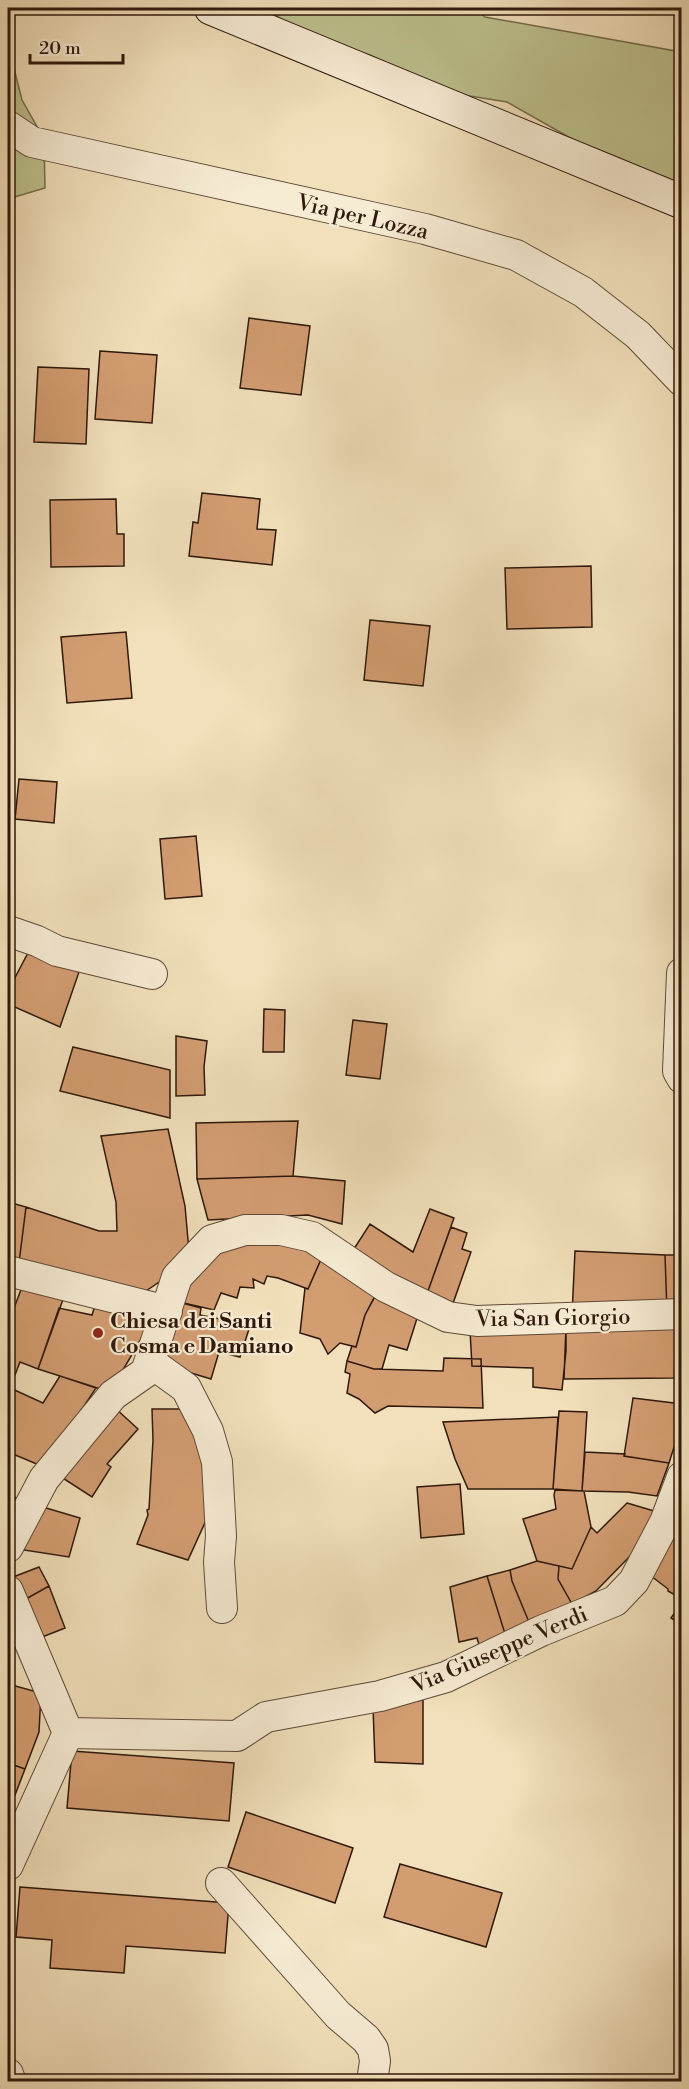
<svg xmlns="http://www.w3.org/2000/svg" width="689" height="2089" viewBox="0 0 689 2089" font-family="'Libre Bodoni',serif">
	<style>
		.green { fill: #bdc18e; stroke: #766c4d; stroke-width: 1.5 }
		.building { fill: #d39d72; stroke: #2f180c; stroke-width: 1.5 }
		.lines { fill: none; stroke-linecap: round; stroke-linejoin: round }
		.minor-casing { stroke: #604a38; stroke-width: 32 }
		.secondary-casing { stroke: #2f180c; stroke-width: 35 }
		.minor { stroke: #f6ebd3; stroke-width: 30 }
		.secondary { stroke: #f6ebd3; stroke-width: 33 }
		.poi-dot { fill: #8f2418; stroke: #f6ebd3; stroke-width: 2 }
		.labels { text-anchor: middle; stroke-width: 4.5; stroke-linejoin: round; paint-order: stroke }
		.street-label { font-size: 22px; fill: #2f180c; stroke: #f6ebd3 }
		.poi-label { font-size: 22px; font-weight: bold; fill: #2f180c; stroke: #f6ebd3; text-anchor: start }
	</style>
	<rect width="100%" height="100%" fill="#f1e0bb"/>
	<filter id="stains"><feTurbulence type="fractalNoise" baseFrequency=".00333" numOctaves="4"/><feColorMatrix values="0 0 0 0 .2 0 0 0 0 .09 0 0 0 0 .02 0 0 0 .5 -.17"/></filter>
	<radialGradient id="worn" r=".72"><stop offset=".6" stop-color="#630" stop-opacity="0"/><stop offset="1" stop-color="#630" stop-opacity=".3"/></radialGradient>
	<path class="green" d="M264,8h210l11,9 196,35v135l-55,-26 -52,-21 -67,-38 -56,-9 -81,-38 -60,-18z
		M8,45l14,55 22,39 1,49 -37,11z"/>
	<path class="building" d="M249,318l61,8 -9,69 -61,-7z
		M100,351l57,4 -5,68 -57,-4z
		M38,367l51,2 -3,75 -52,-2z
		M202,493l58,6 -3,30 19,1 -4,35 -83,-9 4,-34 5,1z
		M116,499l1,35h7v32l-73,1 -1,-67z
		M591,566l1,61 -85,2 -2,-61z
		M370,620l60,6 -7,60 -59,-6z
		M126,632l6,66 -65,5 -6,-66z
		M19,779l38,3 -3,41 -39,-4z
		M196,836l6,60 -37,3 -5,-60z
		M29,951l50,21 -19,55 -52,-23v-13z
		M264,1009l21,1 -1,42h-21z
		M353,1020l34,4 -7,55 -34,-4z
		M176,1036l31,5 -3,26 1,28 -29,1z
		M73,1047l97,23v48l-110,-27z
		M298,1121l-5,55 -96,3 -1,-56z
		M168,1129l17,77 4,45 -18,23 -34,23 -119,-26 8,-64 73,24h18l-1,-29 -15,-66z
		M293,1176l52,5 -3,43 -34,-9 -100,5 -11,-41z
		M8,1202l18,5 -8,64 -10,-3z
		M430,1209l24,9 -30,84 -74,-47 20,-31 43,28z
		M451,1227l16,6 -5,16 9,3 -20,57 -27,-7z
		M294,1241l28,16 -14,32 -30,-11 -11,-2 -3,8 -11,-5 1,9 -14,-1 -3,11 -16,-5 -7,17 -39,-9 47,-57z
		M575,1251l90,4 2,57 -95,3z
		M665,1255h17v56l-15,1z
		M322,1257l57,32 -14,26 -9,32 -16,-4 -12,11 -8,-15 -20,-6 5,-45 3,1z
		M24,1282l41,12 -27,75 -18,-7 -10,26 -2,-1v-67l1,1z
		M376,1294l43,18 -12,38 -18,-5 -7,24h-8l-27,-8 5,-15 4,1 9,-32z
		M97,1299l57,18 -44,75 -72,-23 21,-61 33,7z
		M175,1301l26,7 -1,7 25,5 -1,4 25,5 -9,28 -21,-5 -8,27 -53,-16z
		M566,1326v25l-4,39 -29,-3v-19l-61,-2 -2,-35z
		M566,1326h116l-8,52 -110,1z
		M444,1358l37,1 2,49 -95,-2 -13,7 -16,-14 -12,-6 3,-19 -5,-2 2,-11 27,8 69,2z
		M60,1376l36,12 -52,79 -36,-15v-65l35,16z
		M633,1398l49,6v18l-13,41 -45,-7z
		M114,1407l24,22 -31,35 4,3 -19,30 -37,-24z
		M152,1409h28l29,56 -1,51 -20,44 -51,-16 11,-29 -1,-5 2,-1 4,-69z
		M559,1411l28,1 -5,79 -29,-2z
		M558,1417l-5,72h-85l-13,-30 -12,-37z
		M585,1452l40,2 -1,2 45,7 -12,33 -29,-4 -46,-1z
		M460,1484l4,50 -43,4 -4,-51z
		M555,1490l29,1 7,36 -19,42 -35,-8 -14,-42 33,-10 -2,-14z
		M8,1494l16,8 -16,27z
		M627,1503l27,8 -18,39 -40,41 -24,13 -14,-25 1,-13 13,3 19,-42 6,6z
		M36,1505l44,13 -11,39 -58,-9z
		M662,1514l20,12v73l-14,-8v-2l-26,-20z
		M537,1561l22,5 -1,13 14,25 -41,23 -19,-46 -2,-11z
		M39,1567l10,19 -32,18 -9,-25z
		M510,1570l2,11 19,46 -25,10 -19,-61z
		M487,1576l19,61 -26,11 -3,-10 -18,4 -9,-55z
		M49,1586l16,42 -33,13 -15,-37z
		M682,1602v23l-11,-7z
		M8,1684l33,9 -2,39 -14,37 -17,-6z
		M423,1700v64l-48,-2 -2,-55z
		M72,1751l162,12 -5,58 -162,-13z
		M8,1763l17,6 -10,26 -7,-2z
		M246,1812l107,36 -18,55 -107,-36z
		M400,1864l102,29 -16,54 -102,-30z
		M20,1887l209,16 -4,50 -99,-7 -2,27 -74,-5 2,-28 -36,-3z"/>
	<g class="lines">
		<defs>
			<path id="minor" d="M8,126l24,16 393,87 91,26 67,37 55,43 44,46
				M8,931l29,10 20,10 95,23
				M682,973l-4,98 4,7
				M8,1271l159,40
				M150,1362l36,26 22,43 9,31 4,74 -2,26 3,46
				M8,1547l36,-68 69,-84 33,-23 31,-95 35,-37 33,-10h36l31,7 74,50 62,30 29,4 205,-7
				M8,1591l60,142 -60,132
				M68,1733l169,3 29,-19 114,-21 66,-19 95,-46 74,-30 19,-20 31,-59 17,-45
				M221,1883l117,132 28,24 7,10 2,12 -3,21
				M8,2074l3,8"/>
			<path id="secondary" d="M211,8l471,194"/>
		</defs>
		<use href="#minor" class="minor-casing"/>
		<use href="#secondary" class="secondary-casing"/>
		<use href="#minor" class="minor"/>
		<use href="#secondary" class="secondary"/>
	</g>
	<circle class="poi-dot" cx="98" cy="1333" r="6"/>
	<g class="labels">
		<g class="street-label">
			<text transform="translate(363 216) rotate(13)" y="8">Via per Lozza</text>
			<text transform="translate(553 1317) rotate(-1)" y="8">Via San Giorgio</text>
			<text transform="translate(499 1649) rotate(-23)" y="8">Via Giuseppe Verdi</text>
		</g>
		<g class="poi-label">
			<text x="110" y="1328">Chiesa dei Santi<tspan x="110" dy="25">Cosma e Damiano</tspan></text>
		</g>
	</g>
	<rect width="689" height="2089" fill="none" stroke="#f1e0bb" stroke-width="30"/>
	<rect x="9" y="9" width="671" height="2071" fill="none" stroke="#2f180c" stroke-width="3"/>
	<rect x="15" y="15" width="659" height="2059" fill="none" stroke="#2f180c" stroke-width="1.5"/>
	<path d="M30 54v9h93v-9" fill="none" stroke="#2f180c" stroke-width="3"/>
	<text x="39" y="54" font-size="18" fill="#2f180c" stroke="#f6ebd3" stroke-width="4.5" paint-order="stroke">20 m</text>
	<rect width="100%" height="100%" filter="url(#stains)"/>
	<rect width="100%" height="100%" fill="url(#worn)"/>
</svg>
